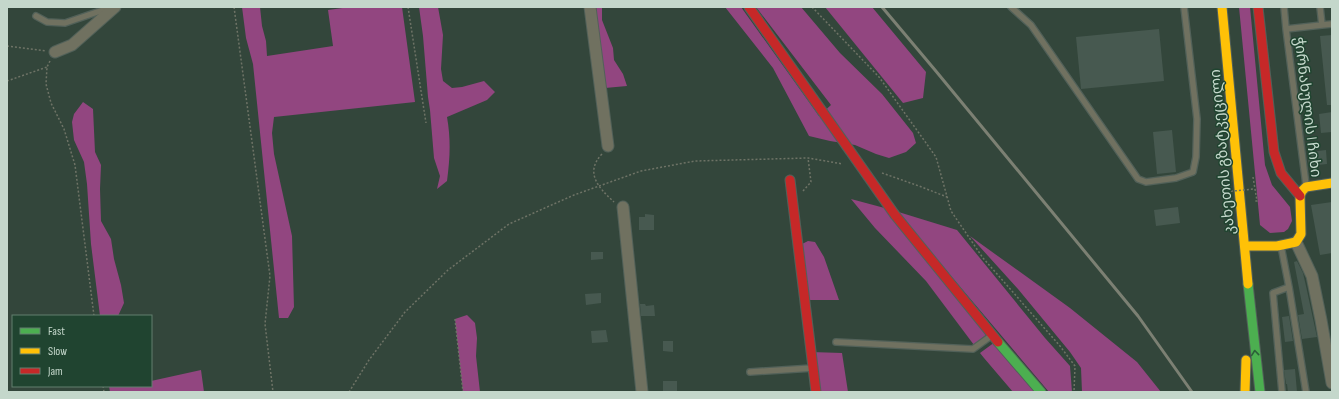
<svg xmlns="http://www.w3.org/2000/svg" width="1339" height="399" viewBox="0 0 1339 399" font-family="'Sofia Sans Condensed','Noto Sans Georgian',sans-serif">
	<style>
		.green { fill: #924680 }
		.building { fill: #475950 }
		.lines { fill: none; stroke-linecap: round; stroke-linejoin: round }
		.lane-casing { stroke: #526159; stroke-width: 8 }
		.street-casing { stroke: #526159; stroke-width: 13 }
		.fast-casing { stroke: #526159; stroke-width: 11 }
		.slow-casing { stroke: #526159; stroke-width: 11 }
		.jam-casing { stroke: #526159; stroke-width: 11 }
		.path { stroke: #6e7366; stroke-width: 1.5; stroke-dasharray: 2 2; stroke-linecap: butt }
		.lane { stroke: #707160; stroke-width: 5.5 }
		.street { stroke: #707160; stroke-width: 11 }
		.fast { stroke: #4caf50; stroke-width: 9 }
		.slow { stroke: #ffc107; stroke-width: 9 }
		.jam { stroke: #c62828; stroke-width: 9 }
		.rail { stroke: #7c8073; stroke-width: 3 }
		.jam-bridge-casing { stroke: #526159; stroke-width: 11; stroke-linecap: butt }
		.path-bridge { stroke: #6e7366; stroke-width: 1.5; stroke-dasharray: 2 2; stroke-linecap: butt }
		.jam-bridge { stroke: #c62828; stroke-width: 9 }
		.oneway { stroke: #2b5f38 }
		.labels { text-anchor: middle; stroke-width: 3; stroke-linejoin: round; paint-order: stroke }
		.street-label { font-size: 15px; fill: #c4d7cb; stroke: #204430 }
	</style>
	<rect width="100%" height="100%" fill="#33463b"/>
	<path class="green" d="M242,7h18l2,19 4,15 1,15 66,-10 -5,-36 22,-3h52l13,95 -141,15 -2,16 2,21 18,82 2,71 -6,11h-9l-26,-254 -7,-26z
		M419,7h19l5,28 -2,34 2,12 9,7 10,-1 22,-6 11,11 -8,8 -40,17c4,23 3,41 0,64l-10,8 3,-13 -6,-18 -4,-48 -2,-13 -5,-61z
		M594,7h8v13l11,28 1,12 9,14 4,12 -22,2z
		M725,7h16l78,109 12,-11 -75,-98h45l39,46 42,41 31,39 3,10 -10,9 -17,6 -13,-4 -21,-9 -25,-4 -21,-5 -36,-68z
		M825,7h47l54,65 -3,26 -20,5z
		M1239,7h11l15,158 7,20 18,22 2,14 -4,8 -4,3 -14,1 -10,-8z
		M83,102l10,7 2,43 6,13 -1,24 1,32 10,18 3,20 7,26 3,18 -6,13h-18l-9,-72 -4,-60 -3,-22 -10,-22 -2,-18 2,-8z
		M851,199l41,11 65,20 88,108 25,28 2,26h-23l-104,-123 41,66 -12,10 -48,-64 -51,-53z
		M970,236l100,72 67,54 24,30h-79l-1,-24 -11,-16 -52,-63z
		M808,241l7,1 9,15 15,43h-34l-7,-54z
		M467,315l8,8 2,15 -1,18 4,36h-17l-8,-73z
		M995,342l41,50h-23l-29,-34 -4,-5z
		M811,352l31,1 6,39h-32z
		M201,370l3,22h-94l-1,-6h42v-5z"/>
	<path class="building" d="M1159,29l5,52 -83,8 -5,-52z
		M1332,35v70h-5l-7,-69z
		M1332,112v20l-11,1 -2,-19z
		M1172,130l4,42 -19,2 -4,-42z
		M1326,150l1,14 -18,2 -1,-8h3l-1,-6z
		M1332,202v51l-12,2 -9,-50z
		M1178,207l2,16 -24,3 -2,-16z
		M645,214l9,1v15h-15v-13h6z
		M591,252h12v7l-12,1z
		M1297,261l6,12 3,13 11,51 -15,2 -4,-24 6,-1 -10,-52z
		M601,293v10l-15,2 -1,-11z
		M640,304h5l1,2 8,-1 1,11h-14z
		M1289,316l4,25 -8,1 -3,-25z
		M606,330l2,12 -16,1 -1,-12z
		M663,341h10v11l-10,-1z
		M1295,369l2,23h-9l-1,-8h-1l-2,-14z
		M663,381h14v11h-14z"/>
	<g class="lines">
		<defs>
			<path id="lane" d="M1011,7l20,18 107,154 8,3 30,-4 17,-6 3,-15 1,-38 -13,-112
				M1284,7l2,22
				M36,16l11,6 18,1 44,-15
				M1322,25l10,-1
				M1306,185l-20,-156 36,-4 -2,-18
				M1281,246l8,41 -16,6 9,99
				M1289,287l17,105
				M836,342l137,7 18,-13
				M750,372l63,-4"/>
			<path id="street" d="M590,7l18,139
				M55,52l17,-7 43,-38
				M623,207l19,185
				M1296,242l16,34 9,44 11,63"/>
			<path id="fast" d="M1248,284l12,108
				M998,342l43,50"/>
			<path id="slow" d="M1222,7l26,277
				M1245,246h32l19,-4 5,-8 -1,-38 2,-5 4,-4 26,-4
				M1245,392l1,-32"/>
			<path id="jam" d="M749,7l73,104
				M1258,7l16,145 7,21 19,23
				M790,180l26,212
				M895,215l103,127"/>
		</defs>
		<use href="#lane" class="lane-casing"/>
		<use href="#street" class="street-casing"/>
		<use href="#fast" class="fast-casing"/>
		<use href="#slow" class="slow-casing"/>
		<use href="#jam" class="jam-casing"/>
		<path class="path" d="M234,7l36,269 -5,48 8,68
			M408,7l18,116
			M812,7l67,70 57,80 15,54 32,47 77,88 15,20 -1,26
			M7,46l39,5
			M50,61l-3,6 -1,17 5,19 13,26 11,36 19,151
			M7,81l40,-14
			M602,154c-18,19 -3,34 12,48
			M882,173l37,13 28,11
			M1253,177l4,24h-2
			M1222,182l1,10
			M803,191l8,-9 -3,-24
			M455,319l8,73
			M103,386l1,6
			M349,392l20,-32 36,-48 43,-42 61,-46 65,-29 67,-24 54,-10 113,-3 35,6"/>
		<use href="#lane" class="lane"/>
		<use href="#street" class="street"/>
		<use href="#fast" class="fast"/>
		<use href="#slow" class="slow"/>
		<use href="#jam" class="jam"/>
		<path class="rail" d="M882,7l53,63 203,246 54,76"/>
		<defs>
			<path id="jam-bridge" d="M822,111l73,104"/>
		</defs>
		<use href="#jam-bridge" class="jam-bridge-casing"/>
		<path class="path-bridge" d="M1223,192l31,-3"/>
		<use href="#jam-bridge" class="jam-bridge"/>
	</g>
	<defs><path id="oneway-chevron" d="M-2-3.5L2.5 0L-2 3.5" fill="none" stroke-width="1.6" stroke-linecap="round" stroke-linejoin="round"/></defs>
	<use class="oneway" href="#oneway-chevron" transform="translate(1255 353) rotate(-96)"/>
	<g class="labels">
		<g class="street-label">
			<text transform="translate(1308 107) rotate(83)" y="5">ჭირნახულის I ჩიხი</text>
			<text transform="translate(1222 152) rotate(-95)" y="5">კახეთის გზატკეცილი</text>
		</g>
	</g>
	<rect width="1339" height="399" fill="none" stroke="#c4d7cb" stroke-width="16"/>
	<rect x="12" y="315" width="140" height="72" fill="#204430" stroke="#627f6e"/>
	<rect x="20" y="328" width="20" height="6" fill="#4caf50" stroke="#627f6e"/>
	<text x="48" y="335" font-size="12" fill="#c4d7cb">Fast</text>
	<rect x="20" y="348" width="20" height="6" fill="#ffc107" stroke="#627f6e"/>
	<text x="48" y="355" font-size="12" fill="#c4d7cb">Slow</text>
	<rect x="20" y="368" width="20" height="6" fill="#c62828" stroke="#627f6e"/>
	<text x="48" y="375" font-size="12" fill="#c4d7cb">Jam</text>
</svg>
